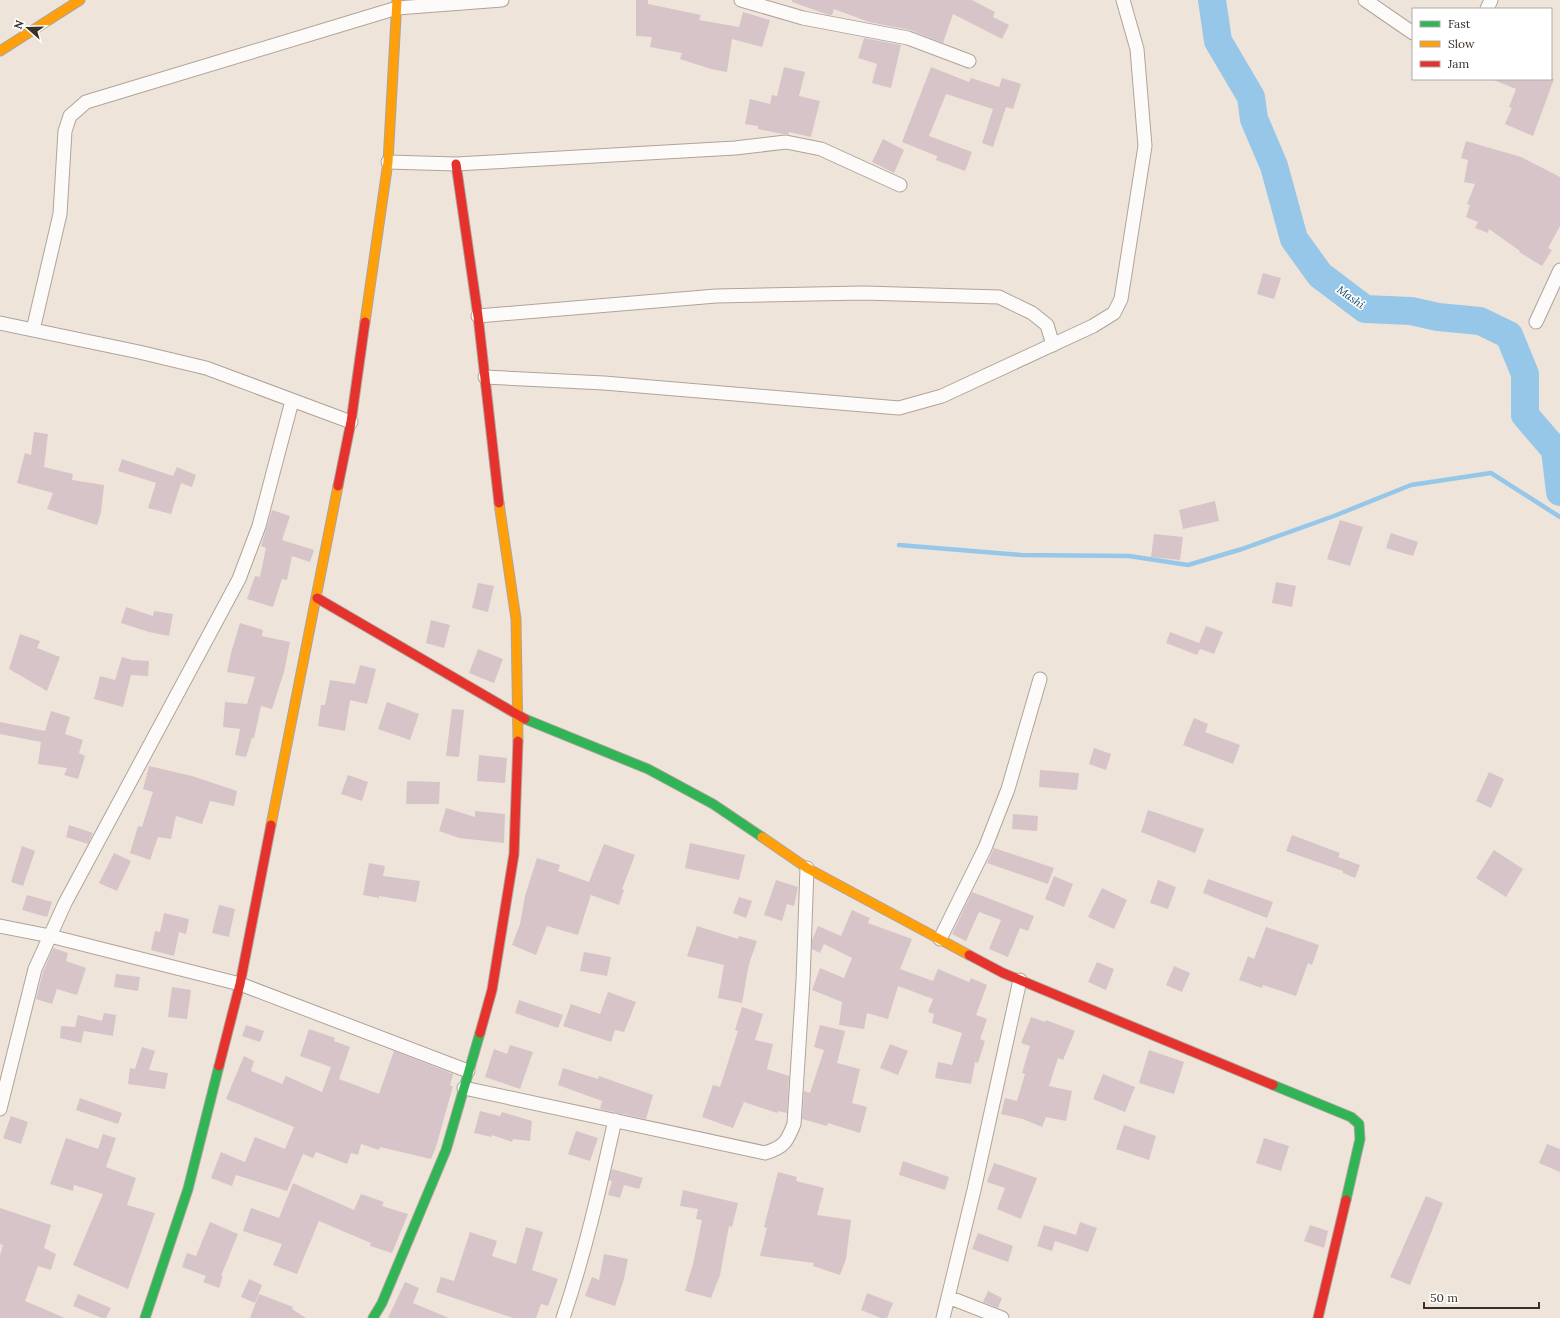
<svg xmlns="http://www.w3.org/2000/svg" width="1560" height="1318" viewBox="0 0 1560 1318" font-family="Lora,serif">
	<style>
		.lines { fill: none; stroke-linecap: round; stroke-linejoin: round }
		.stream { stroke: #96c7e9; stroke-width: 4.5 }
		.river { stroke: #96c7e9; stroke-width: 28 }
		.building { fill: #d6c4c8 }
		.street-casing { stroke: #ada49c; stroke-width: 15 }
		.fast-casing { stroke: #ada49c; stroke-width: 11 }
		.slow-casing { stroke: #ada49c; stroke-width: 11 }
		.jam-casing { stroke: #ada49c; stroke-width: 11 }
		.street { stroke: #fdfbf9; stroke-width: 13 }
		.fast { stroke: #30b455; stroke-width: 9 }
		.slow { stroke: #ff9f0a; stroke-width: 9 }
		.jam { stroke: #e5322d; stroke-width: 9 }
		.labels { text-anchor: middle; stroke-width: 3.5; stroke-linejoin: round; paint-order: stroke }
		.water-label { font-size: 11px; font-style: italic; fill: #134b6f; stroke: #fff }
	</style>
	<rect width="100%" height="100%" fill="#efe4da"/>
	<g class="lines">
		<path class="stream" d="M899,545l122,10 108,1 59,9 54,-16 92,-33 77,-31 80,-12 69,44"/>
		<path class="river" d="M1212,0l6,41 33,56 3,22 20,47 20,73 26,36 45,34 46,2 27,6 42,4 29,14 16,39v41l30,35 5,42"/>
	</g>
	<path class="building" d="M636,0h12v4l53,11 -2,5 40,7 4,-15 27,8 -8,27 -30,-8 -5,33 -16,-3 -31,-10 2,-6 -32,-6 2,-10 -16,-1z
		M792,0h180l23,12 -2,5 16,8 -7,14 -49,-25 -10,29 -33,-13 -41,-8 -35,-13 -2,6h-3l-37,-13z
		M864,38l37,7 -10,43 -19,-5 5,-19 -19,-6z
		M784,67l21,5 -6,24 21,5 -9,36 -22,-5v2h-7l-24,-5v-3l-13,-2 5,-25 20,5 2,-9 5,1z
		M931,67l38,15 2,-4 28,9 3,-9 19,6 -8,25 -7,-2 -13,40 -11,-4 11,-34 -47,-15 -17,42 43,16 -7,19 -29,-11 1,-4 -35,-14z
		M1491,79h63l-21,57 -28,-12 7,-16 -3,-1 7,-18z
		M883,139l21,11 -10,23 -22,-11z
		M1466,141l55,16 39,20v49l-12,22 4,2 -10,16 -23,-14 1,-1 -31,-22 -1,4 -13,-5 3,-6 -12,-5 4,-12 -3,-1 8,-20 -11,-2 4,-22 -7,-2z
		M1263,273l18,5 -7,21 -17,-5z
		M34,432l14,2 -4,33 29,7 -1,6 32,5 -3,27 -4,13 -50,-16 6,-16 -36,-10 8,-30 6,2z
		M122,459l51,17 4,-9 19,8 -4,12 -11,-4 -10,31 -23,-6 8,-25 -38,-12z
		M1215,501l4,20 -36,8 -4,-19z
		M272,510l18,6 -8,24 32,10 -4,12 -18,-6 -5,24 -5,-1 -9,28 -26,-8 8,-23 5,1 6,-29 -5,-2z
		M1340,520l23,7 -13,39 -23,-7z
		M1391,533l27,9 -5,14 -27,-8z
		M1154,534l29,3 -3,23 -29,-3z
		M1276,582l20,4 -4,21 -20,-4z
		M478,583l16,3 -6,26 -16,-4z
		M126,607l27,9 1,-5 19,3 -4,22 -20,-4 -28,-9z
		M431,620l19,5 -6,23 -18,-5z
		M240,623l23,7 -1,6 28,6 -6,30 -12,37 -11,-3 -7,32h-2l-6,19 -11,-2 5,-26 -17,-2 2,-25 22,2 8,-27 -28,-5 4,-19z
		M1206,626l17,6 -9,22 -14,-5 -3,6 -31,-12 4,-11 29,11z
		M20,634l20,7 -3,7 23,9 -13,34 -38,-22z
		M478,649l25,10 -9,24 -25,-10z
		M122,657l10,3 17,1 -1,15 -17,-1 -8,32 -29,-8 6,-23 15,4z
		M360,665l16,4 -9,35 -17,-4 -5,31 -27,-5 3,-21h4l5,-25 25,4z
		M387,702l32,12 -9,26 -32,-11z
		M452,709l12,1 -5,47 -13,-1z
		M51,711l19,6 -5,17 18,6 -4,13 6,3 -7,23 -14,-4 3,-7 -29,-4 3,-22 -41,-8v-12l45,9z
		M1194,718l14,6 -3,8 35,13 -7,19 -50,-19z
		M1094,748l17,6 -5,16 -17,-6z
		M479,755l28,3 -2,25 -28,-2z
		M149,766l43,10 45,15 -3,15 -24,-5 -8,23 -26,-8 -5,23 -13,-2 -8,23 -20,-7 8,-27 4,1 11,-35 -10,-3z
		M1040,770l39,3 -2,17 -38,-3z
		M1489,772l15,7 -13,29 -15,-7z
		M348,775l20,7 -6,19 -21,-7z
		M407,781l33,1 -1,22h-33z
		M446,808l29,9v-6l30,3 -1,29 -45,-5 -20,-7z
		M1148,810l56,19 -9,24 -54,-21z
		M1013,814l25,2 -1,15 -25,-2z
		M69,825l24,8 -5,11 -22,-7z
		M1292,835l48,18 -2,4 22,8 -5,13 -12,-5v-2l-57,-20z
		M690,843l55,12 -6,25 -54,-12z
		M604,844l31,11 -13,34 2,1 -5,15 -28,-10 -13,40 -31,-9 -11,29 -24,-10 8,-21 5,-28 12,-38 23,7 -2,6 31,11z
		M22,846l13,5 -12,35 -12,-4z
		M994,848l60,20 -6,16 -61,-21z
		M1494,850l29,19 -17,28 -30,-19z
		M114,853l17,8 -14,30 -18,-8z
		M369,863l16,3 -2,10 37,5 -4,21 -37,-6v2l-16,-3z
		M1054,876l19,8 -9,23 -19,-8z
		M1208,879l65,23 -6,16 -64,-25z
		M776,880l22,7 -4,19 -7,-2 -5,17 -18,-6z
		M1158,880l18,7 -8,22 -18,-6z
		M1102,888l25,12 -13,29 -26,-12z
		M972,892l62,24 -6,15 -8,-3 -12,29 -19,-8 12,-29 -22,-8 -13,29 -14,-7z
		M27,895l25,7 -5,15 -25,-7z
		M739,897l13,4 -6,17 -13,-5z
		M219,905l16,4 -6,28 -17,-4z
		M852,910l18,8 -2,5 44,16 -12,30 33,12 5,-12 31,13 2,-4 16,7 -11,30 11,4 -7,20 5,2 -7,22 -3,-1 -4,22 -36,-6 3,-16 14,3 10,-32 -30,-10 2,-9 -6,-2 5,-13 -35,-13 -10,33 -21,-6 -3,16 -25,-4 3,-23 -30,-12 8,-22 24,10 8,-20 -28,-14 -4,9 -8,-4v-9l6,-14 23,10z
		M164,913l25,6 -3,15 -7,-2 -5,24 -23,-6 4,-19 5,1z
		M697,926l41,13 1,-3 18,5 -8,23 -7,39 -24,-5 6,-33 -37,-9z
		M1266,927l53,18 -7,20 -4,-2 -12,33 -33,-11 -1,3 -23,-8 9,-24 6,3z
		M53,948l15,5 -2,8 20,7 -9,27 -20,-6 -5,15 -16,-5 7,-27z
		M584,952l27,5 -4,19 -27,-5z
		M1097,962l17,7 -8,21 -18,-8z
		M1174,966l16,7 -8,19 -16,-7z
		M116,974l24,3 -2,14 -24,-4z
		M172,987l19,3 -4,29 -19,-2z
		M608,992l28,10 -12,30 -9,-2 -4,12 -48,-16 8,-22 29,10z
		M519,1000l44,15 -5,13 -43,-15z
		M742,1007l21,7 -8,26 18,4 -6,25 22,7 -2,37 -9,-2 -1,2 -33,-11 -11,26 -31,-11 11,-32 7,2 18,-56 -3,-1z
		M104,1013l12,2 -3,21 -29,-5 -3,12 -21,-5 1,-12 14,1 3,-12 24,6z
		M1031,1017l14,5 1,-2 29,11 -12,29 -5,-2 -9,28 23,5 -6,30 -20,-4 -4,10 -19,-8 -22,-5 4,-16 12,3 8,-27 -3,-1 8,-27 -9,-3z
		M246,1025l18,6 -4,11 -18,-6z
		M820,1025l25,6 -8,32 23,6 -8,34 15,4 -7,26 -32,-10 -1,3 -25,-7 2,-28 6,2 14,-43 -10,-3z
		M309,1029l26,9 -1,3 16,6 -11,32 40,15 15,-43 59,23 -3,12h3l-17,61 -5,12 -51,-12 -1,3 -18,-6 -3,11 -7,-2 -4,11 -31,-12 -3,6 -10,-4 -16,37 -51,-16 -4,11 -21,-8 10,-26 24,10 10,-25 30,12 9,-22 -68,-28 18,-43 10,5 -3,10 31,13 4,-8 36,16 9,-25 -31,-11z
		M890,1044l18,7 -10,24 -18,-7z
		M510,1045l23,7 -13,37 -35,-12 9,-28 13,5z
		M142,1047l13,4 -6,19 19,3 -3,16 -37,-5 2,-16 5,1z
		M1149,1050l35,12 -10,32 -35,-11z
		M563,1068l35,11 1,-3 54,19 -7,24 -46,-10 2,-8 -44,-16z
		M1103,1074l32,13 -10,25 -32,-13z
		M80,1098l42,15 -4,11 -42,-14z
		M480,1111l20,5 2,-4 30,9 -2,20 -17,-2 -1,3 -20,-7v2l-18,-4z
		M11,1116l17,6 -7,22 -18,-6z
		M1124,1125l32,11 -7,24 -33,-11z
		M576,1131l22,7 -8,23 -22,-7z
		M103,1134l13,4 -10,29 30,11 -9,27 28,8 -27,76 -55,-24 30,-71 -29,-9 -1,6 -23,-7 16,-46 32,11z
		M1264,1138l25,8 -8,25 -25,-8z
		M1547,1144l13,5v23l-21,-9z
		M903,1161l46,16 -4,13 -46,-15z
		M994,1163l43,15 -16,41 -24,-10 8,-21 -18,-6z
		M612,1169l31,9 -4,11 -15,-4 -4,13 -12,-3 4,-14 -3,-1z
		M778,1172l19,5 -1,4 28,7 -7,27 34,5 -5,39 -6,16 -27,-9 1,-3 -54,-7 7,-28 -3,-1z
		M293,1183l61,27 7,-16 23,8 -2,4 26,8 -16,39 -22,-7 1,-3 -52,-22 -22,53 -24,-9 9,-21 -39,-13 8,-23 28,10z
		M683,1190l55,13 -6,24 -3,-1 -9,49 -9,23 -26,-7 8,-27 9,-44 -6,-1 2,-10 -18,-3z
		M1426,1196l17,7 -33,82 -20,-8z
		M0,1208l51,17 -7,23 12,6 -5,16 -13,-4 -13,35 40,17h-65v-63l3,-10 -3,-1z
		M210,1222l28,12 -17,42h2l-4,12 -16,-6 3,-6 -24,-9 5,-14 9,3z
		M1080,1222l17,6 -9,24 -33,-11 -3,10 -15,-5 7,-21 32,10z
		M1310,1225l18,6 -4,17 -20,-7z
		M526,1227l17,5 -11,38 26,9 -10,27 -7,-2 -5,14h-23l-77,-26 5,-15 13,4 16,-49 27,9 -5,15 24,8z
		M978,1233l35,13 -5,16 -36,-13z
		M604,1254l24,5 -4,20 -9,27 -30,-10 7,-19 7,3z
		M249,1279l13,6 -7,18 -14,-6z
		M405,1282l14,6 -6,15 36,15h-61z
		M988,1291l14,7 -4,10 -15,-6z
		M867,1293l26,10 -6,15h-6l-20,-8z
		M78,1294l33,14 -5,10h-4l-29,-12z
		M259,1294l34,13 -1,2 14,9h-56z"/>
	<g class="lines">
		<defs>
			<path id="street" d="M741,0l62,18 105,20 61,23
				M1365,0l48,33
				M1487,9l4,-9
				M388,162l68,2 279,-16 51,-6 35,7 79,36
				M478,316l238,-20 148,-3 135,4 33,16 15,12 6,20
				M1536,322l24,-52
				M0,323l139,29 67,16 145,54
				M33,330l27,-116 5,-83 5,-15 16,-14 311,-94 105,-8
				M485,377l119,6 295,25 43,-12 151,-70 21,-13 7,-14 24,-153 -8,-97 -14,-49
				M0,926l50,10 190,48 228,87
				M940,939l45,-91 23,-59 32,-110
				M464,1088l301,65c19,-6 22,-11 29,-29l9,-143 4,-113
				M0,1109l35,-140 30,-66 174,-324 20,-53 33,-125
				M948,1297l54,21
				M563,1318c22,-65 37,-131 52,-198
				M943,1318l31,-128 46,-210"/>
			<path id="fast" d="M525,719l123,50 65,35 49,33
				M1273,1085l78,32 8,7 1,15 -14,61
				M145,1318l43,-129 31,-123
				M373,1318l9,-15 64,-153 34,-117"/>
			<path id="slow" d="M0,51l80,-51
				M365,322l23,-160 9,-162
				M499,503l17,116 2,122
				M271,825l67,-339
				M762,837l45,31 162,87"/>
			<path id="jam" d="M456,164l22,152 21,187
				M338,486l13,-64 14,-100
				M317,598l208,121
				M969,955l34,18 270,112
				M480,1033l12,-43 22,-136 4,-113
				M219,1066l21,-82 31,-159
				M1318,1318l28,-118"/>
		</defs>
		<use href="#street" class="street-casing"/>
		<use href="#fast" class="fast-casing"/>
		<use href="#slow" class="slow-casing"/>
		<use href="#jam" class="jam-casing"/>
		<use href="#street" class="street"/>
		<use href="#fast" class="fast"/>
		<use href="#slow" class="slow"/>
		<use href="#jam" class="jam"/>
	</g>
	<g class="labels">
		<g class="water-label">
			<text transform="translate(1351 297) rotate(36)" y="4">Mashi</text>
		</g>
	</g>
	<rect x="1412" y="8" width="140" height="72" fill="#ffffff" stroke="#afaca9"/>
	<rect x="1420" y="21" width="20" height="6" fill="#30b455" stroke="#afaca9"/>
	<text x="1448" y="28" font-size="12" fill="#383029">Fast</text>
	<rect x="1420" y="41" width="20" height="6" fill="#ff9f0a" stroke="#afaca9"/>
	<text x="1448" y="48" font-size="12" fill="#383029">Slow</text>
	<rect x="1420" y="61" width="20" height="6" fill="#e5322d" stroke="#afaca9"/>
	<text x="1448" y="68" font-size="12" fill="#383029">Jam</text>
	<g transform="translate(28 28) rotate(290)" stroke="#ffffff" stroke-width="3" paint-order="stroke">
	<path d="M0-3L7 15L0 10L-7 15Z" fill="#383029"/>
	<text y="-6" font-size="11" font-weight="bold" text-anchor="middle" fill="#383029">N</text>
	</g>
	<path d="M1424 1302v6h115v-6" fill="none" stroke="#383029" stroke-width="2"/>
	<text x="1430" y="1302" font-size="12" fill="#383029" stroke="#ffffff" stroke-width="3" paint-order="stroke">50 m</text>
</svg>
